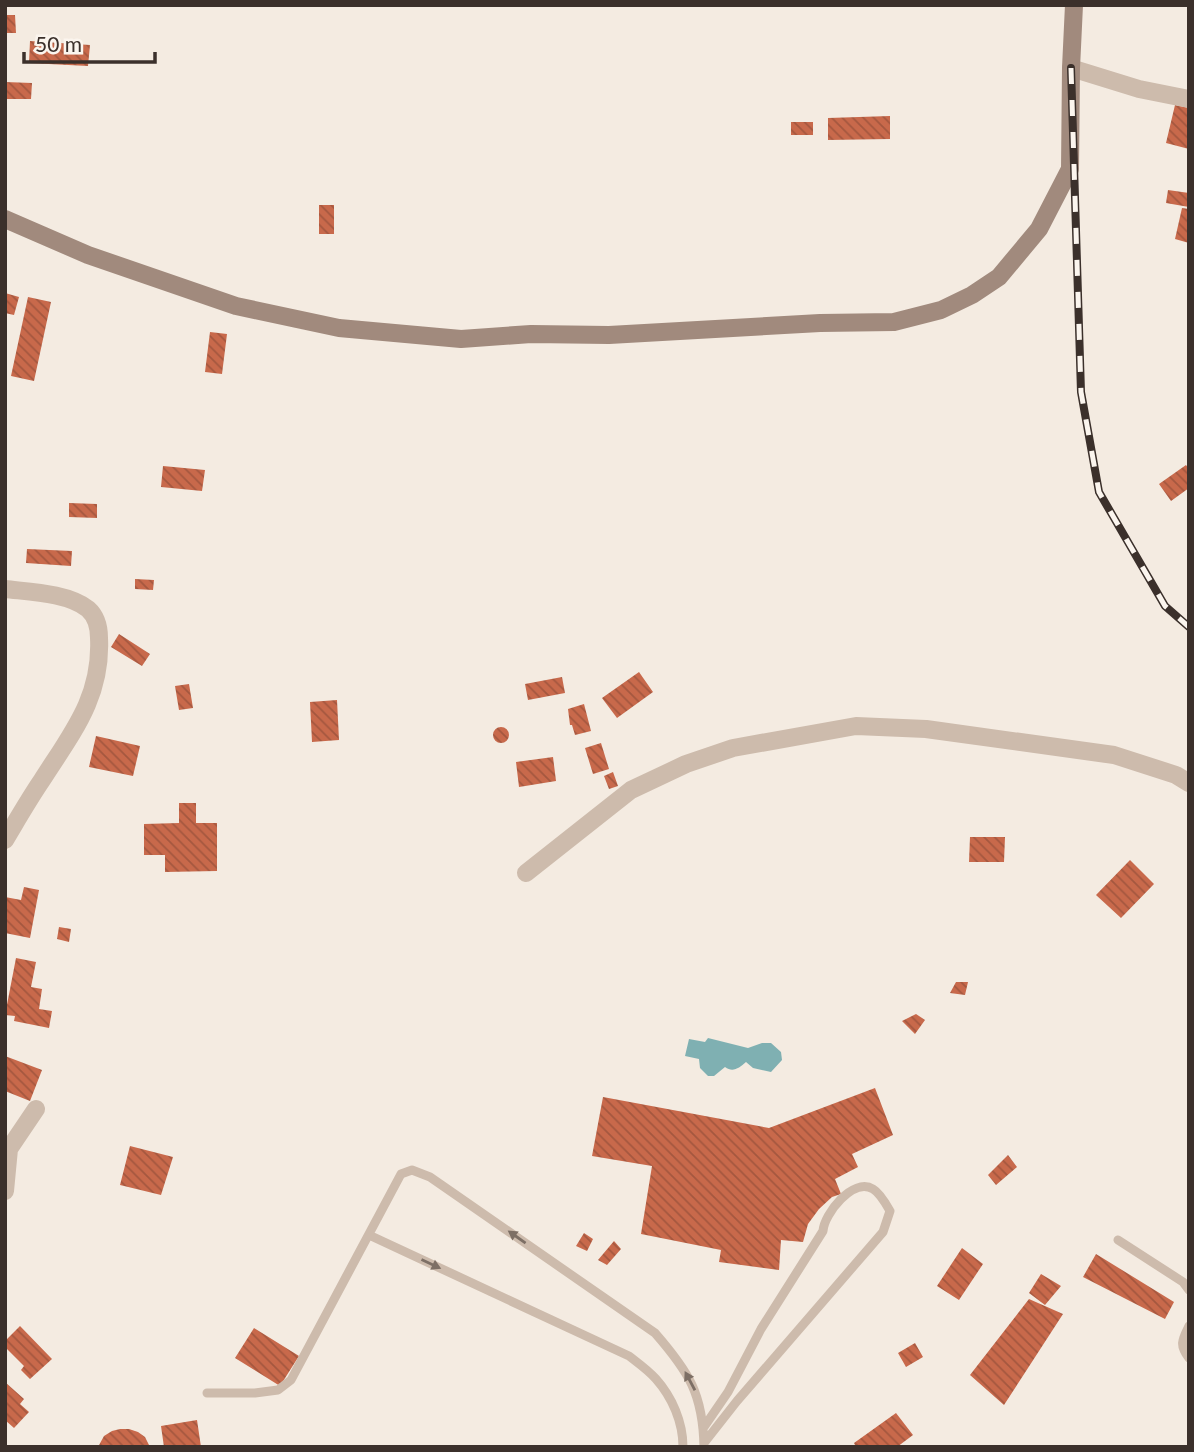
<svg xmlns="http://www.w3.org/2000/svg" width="1194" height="1452" viewBox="0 0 1194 1452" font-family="Lato,sans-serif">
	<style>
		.water { fill: #7fb0b2 }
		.building { fill: url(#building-back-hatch) }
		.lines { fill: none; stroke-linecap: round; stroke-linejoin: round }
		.service { stroke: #cdbbac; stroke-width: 9 }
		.minor { stroke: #cdbbac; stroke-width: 18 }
		.secondary { stroke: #a18a7d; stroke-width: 18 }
		.rail-casing { stroke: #3b302b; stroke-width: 8 }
		.rail { stroke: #fbf5ee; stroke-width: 5; stroke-dasharray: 16; stroke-linecap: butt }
		.oneway { fill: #7d6f65 }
	</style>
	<defs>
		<pattern id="building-back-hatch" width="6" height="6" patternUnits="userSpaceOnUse" patternTransform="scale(1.75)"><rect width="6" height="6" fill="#c8694b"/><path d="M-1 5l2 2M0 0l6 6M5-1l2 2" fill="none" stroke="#a4573f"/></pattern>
	</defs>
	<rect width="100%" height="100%" fill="#f4ebe1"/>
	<path class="water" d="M708,1038l40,10 14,-5h9l10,9 1,8 -11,12 -18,-4 -7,-6c-7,6 -13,11 -21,5l-11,9h-6l-8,-8 -1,-9 -14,-3 4,-17 16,3z"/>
	<path class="building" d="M5,15h10l1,18h-11z
		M30,41l60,4 -2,21 -59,-3z
		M5,82l27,1 -1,16h-26z
		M1175,105l14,3v41l-23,-6z
		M890,116v23l-62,1v-22z
		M791,122h22v13h-22z
		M1168,190l21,3v14l-23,-4z
		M319,205h15v29h-15z
		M1182,208l7,1v34l-14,-4z
		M5,293l14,4 -5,18 -9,-2z
		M28,297l23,5 -17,79 -23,-5z
		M210,332l17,2 -5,40 -17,-2z
		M1186,465l3,4v19l-18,13 -12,-17z
		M163,466l42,4 -3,21 -41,-4z
		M69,503l28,1v14l-28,-1z
		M27,549l45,2 -1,15 -45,-3z
		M135,579l19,1 -1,10 -18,-1z
		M119,634l31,20 -8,12 -31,-19z
		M639,672l14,20 -36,26 -15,-20z
		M562,677l3,16 -37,7 -3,-16z
		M189,684l4,24 -14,2 -4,-24z
		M337,700l2,40 -27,2 -2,-40z
		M584,704l7,27 -16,4 -3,-10h-2l-2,-16z
		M493 735a8 8 0 1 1 16 0a8 8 0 1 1-16 0Z
		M96,736l44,10 -7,30 -44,-9z
		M601,743l8,26 -16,5 -8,-26z
		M553,757l3,24 -37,6 -3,-25z
		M613,772l5,14 -9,3 -5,-13z
		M179,803h17v20h21v48l-52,1v-17h-21v-31l35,-1z
		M970,837h35l-1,25h-35z
		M1130,860l24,24 -33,34 -25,-23z
		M24,887l15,3 -9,48 -25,-5v-36l16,3z
		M59,927l12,2 -2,13 -12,-3z
		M16,958l20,4 -5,25 11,2 -3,20 13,2 -3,17 -35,-7 1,-5 -10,-1z
		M956,982h12l-3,13 -15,-2z
		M916,1014l9,6 -10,14 -13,-13z
		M5,1056l37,14 -12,31 -25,-10z
		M875,1088l18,47 -41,19 6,13 -23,12 6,15 -9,3 -13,12 -11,15 -5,18 -22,-2 -2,30 -60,-8 2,-12 -80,-16 11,-68 -60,-10 11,-59 166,31z
		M130,1146l43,11 -12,38 -41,-10z
		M1008,1155l9,12 -21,18 -8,-10z
		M584,1233l9,6 -6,12 -11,-5z
		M614,1241l7,8 -14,16 -9,-5z
		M962,1248l21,16 -24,36 -22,-14z
		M1096,1254l78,48 -9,17 -82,-42z
		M1041,1274l20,12 -16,19 -16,-12z
		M1029,1299l34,15 -59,91 -34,-30z
		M20,1326l32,33 -22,20 -9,-9 3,-4 -19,-19v-6z
		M254,1328l45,28 -19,30 -45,-28z
		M915,1343l8,14 -17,10 -8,-14z
		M5,1382l19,17 -4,5 9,8 -15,16 -9,-8z
		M896,1413l17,22 -16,12h-41l-2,-4z
		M197,1420l4,27h-37l-3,-21z
		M120,1429h9l9,3 7,5 5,10h-52l6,-11 8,-5z"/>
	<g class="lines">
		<path class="service" d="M369,1235l260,121c9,7 19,14 27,23 16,18 27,43 27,68
			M1118,1240l65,42 6,8
			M1189,1326c-7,14 -10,19 0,32
			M207,1393h48l23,-3 13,-10 110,-206 11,-4 18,7 225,156c34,39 48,61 49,114
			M704,1427l24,-35 33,-63 62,-98c1,-17 30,-54 50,-42 7,4 13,15 17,22l-7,21 -146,169 -33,42"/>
		<path class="minor" d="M1071,68l68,21 50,10
			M5,589c25,3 63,4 83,20 9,8 11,18 11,29 3,59 -27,95 -57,142 -13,19 -25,40 -37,60
			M526,873l105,-83 55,-26 47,-16 123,-22 70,3 188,26 62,20 13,8
			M5,1191l4,-42 27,-40"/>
		<path class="secondary" d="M5,219l83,36 148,51 103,22 122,11 70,-5 78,1 211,-12 74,-1 47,-12 31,-15 27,-18 40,-48 31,-60 1,-101 3,-63"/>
		<defs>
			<path id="rail" d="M1071,68l10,324 18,100 66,114 24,21"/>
		</defs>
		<use href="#rail" class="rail-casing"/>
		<use href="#rail" class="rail"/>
	</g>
	<defs><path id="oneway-solid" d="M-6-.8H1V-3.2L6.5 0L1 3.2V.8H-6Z" transform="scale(1.75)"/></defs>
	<g class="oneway">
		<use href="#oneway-solid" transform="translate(517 1237) rotate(-145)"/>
		<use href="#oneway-solid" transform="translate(431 1264) rotate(25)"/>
		<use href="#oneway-solid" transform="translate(690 1381) rotate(-118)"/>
	</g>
	<rect width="1194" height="1452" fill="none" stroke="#3b302b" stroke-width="14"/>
	<path d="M24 52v10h131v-10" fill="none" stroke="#3b302b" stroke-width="3.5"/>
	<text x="35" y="52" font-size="21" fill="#3b302b" stroke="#fbf5ee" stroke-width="5" paint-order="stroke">50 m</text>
</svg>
